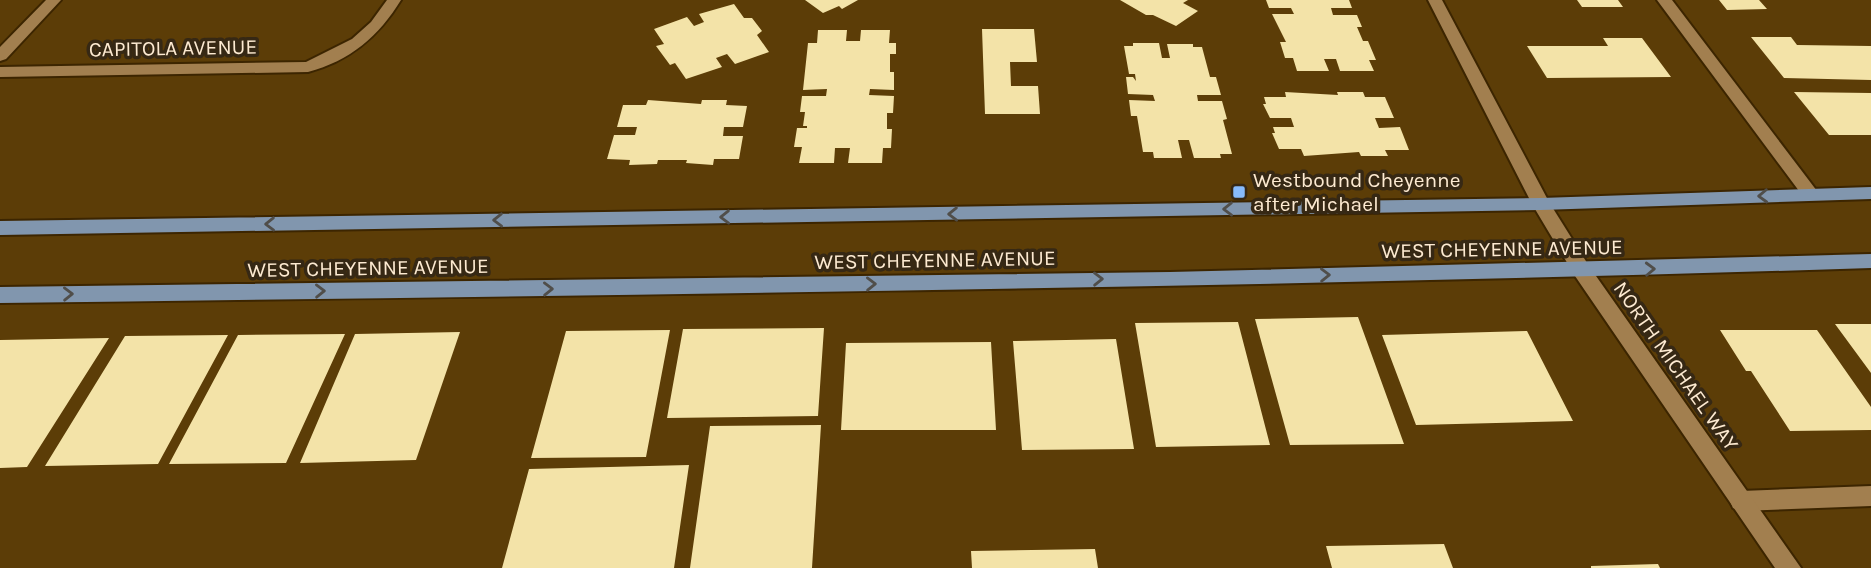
<svg xmlns="http://www.w3.org/2000/svg" width="1871" height="568" viewBox="0 0 1871 568" font-family="Karla,sans-serif">
	<style>
		.building { fill: #f3e3a8 }
		.lines { fill: none; stroke-linecap: round; stroke-linejoin: round }
		.service-casing { stroke: #3c2500; stroke-width: 4 }
		.minor-casing { stroke: #3c2500; stroke-width: 4 }
		.tertiary-casing { stroke: #3c2500; stroke-width: 4 }
		.primary-casing { stroke: #3c2500; stroke-width: 4 }
		.service { fill: #a27f4f; fill-rule: evenodd }
		.minor { fill: #a27f4f; fill-rule: evenodd }
		.tertiary { fill: #a27f4f; fill-rule: evenodd }
		.primary { fill: #8196ae; fill-rule: evenodd }
		.oneway { stroke: #504e4a }
		.poi-dot { fill: #87bbfc; stroke: #362814; stroke-width: 2.5 }
		.labels { text-anchor: middle; stroke-width: 7; stroke-linejoin: round; paint-order: stroke }
		.street-label { font-size: 21px; fill: #fdead1; stroke: #362814 }
		.poi-label { font-size: 21px; fill: #fdead1; stroke: #362814; text-anchor: start }
	</style>
	<rect width="100%" height="100%" fill="#5c3d07"/>
	<path class="building" d="M805,0h53l-16,9 -3,-3 -16,7z
		M1120,0h68l-5,3 15,8 -22,15 -23,-11h-7z
		M1266,0h83l3,8h-21l2,7h24l5,12h-5l6,14h5l8,19h-7l5,11h-34l-4,-12h-12l5,12h-32l-4,-13h-8l-5,-16h6l-14,-28h22l-3,-6h-22z
		M1577,0h41l5,7h-41z
		M1719,0h40l8,9 -40,1z
		M734,4l10,14h8l10,13 -5,4 12,17 -34,12 -8,-10 -11,4 6,9 -36,12 -11,-16 -5,2 -14,-19 8,-2 -10,-15 33,-12 7,9 10,-4 -5,-8z
		M982,29h52l3,33h-27l1,24h27l2,28h-55z
		M818,30h29l-1,11h14l1,-11h29l-1,13h7v11h-6v18h4v18l-24,-1 -1,6 25,1 -1,17h-6v16h5l-1,19h-8l-1,15h-34l2,-15h-15l-1,15h-35l3,-16h-8l3,-19h10v-2h-4l2,-14h-5l2,-16h24l1,-7 -24,1 5,-47h9z
		M1751,37h40l6,8 74,1v34l-87,-2z
		M1603,38h39l29,39 -124,1 -20,-32h81z
		M1133,43h26l3,15h8l-3,-14h26v3h9l8,30h6l5,18h-24l1,6h24l5,18 -4,1 9,34h-12l1,4h-27l-5,-18h-11l4,18h-28l-1,-6h-10l-6,-36h-6l-2,-16 26,1 -2,-6 -25,-1 -2,-17h7l3,4 -1,-7h-6l-5,-28h9z
		M1285,92l53,3 -1,-3h26l2,5h20l9,21h-19l4,10 21,-1 9,23h-24l3,6h-27l-2,-4 -55,4 -3,-7h-22l-7,-16h3l-2,-6h21l-3,-9h-21l-7,-14h3l-2,-7h22z
		M1794,92l77,1v42h-42z
		M648,100l53,4 1,-4h25l-1,5 21,1 -4,21h-19l-1,9h20l-4,23h-25l-1,6 -27,-2 1,-3h-29l-1,4 -28,1 1,-5 -23,-1 7,-24h21l2,-8h-20l6,-22h23z
		M1358,317l46,127 -114,1 -35,-126z
		M1238,322l32,123 -114,2 -21,-124z
		M1835,324h36v49z
		M824,328l-6,88 -151,2 16,-89z
		M670,330l-24,127 -115,1 35,-127z
		M1720,330h97l54,77v23l-81,1 -39,-60h-5z
		M1527,331l46,90 -157,4 -34,-90z
		M460,332l-44,128 -116,3 55,-129z
		M345,334l-59,129 -117,1 69,-129z
		M228,335l-70,129 -113,2 80,-130z
		M109,338l-82,129 -27,1v-128z
		M1116,339l18,110 -112,1 -9,-109z
		M991,342l5,88h-155l5,-87z
		M821,425l-9,143h-122l20,-142z
		M689,465l-15,103h-172l27,-99z
		M1444,544l9,24h-121l-6,-22z
		M1095,549l3,19h-126l-1,-17z
		M1658,564l2,4h-69v-2z"/>
	<g class="lines">
		<defs>
			<path id="service" d="M1657,0h15l145,191 3,4 -3,4h-12z
				M1871,486v20l-130,5 -8,-3 -3,-7 3,-7 8,-3z"/>
			<path id="minor" d="M46,0h15l-55,59 -6,2v-14z
				M387,0h14c-22,36 -51,61 -93,72l-308,5v-10l306,-5 46,-23 19,-17z"/>
			<path id="tertiary" d="M1428,0h14l107,202 40,64 212,302h-26l-200,-292 -43,-72z"/>
			<path id="primary" d="M1871,187v12l-330,11 -1541,25v-14l1541,-23z
				M1871,254v14c-624,20 -1247,27 -1871,35v-16l1170,-15z"/>
		</defs>
		<use href="#service" class="service-casing"/>
		<use href="#minor" class="minor-casing"/>
		<use href="#tertiary" class="tertiary-casing"/>
		<use href="#primary" class="primary-casing"/>
		<use href="#service" class="service"/>
		<use href="#minor" class="minor"/>
		<use href="#tertiary" class="tertiary"/>
		<use href="#primary" class="primary"/>
	</g>
	<defs><path id="oneway-chevron" d="M-2-3.5L2.5 0L-2 3.5" fill="none" stroke-width="1.6" stroke-linecap="round" stroke-linejoin="round" transform="scale(1.75)"/></defs>
	<g class="oneway">
		<use href="#oneway-chevron" transform="translate(1763 196) rotate(178)"/>
		<use href="#oneway-chevron" transform="translate(1228 209) rotate(179)"/>
		<use href="#oneway-chevron" transform="translate(953 214) rotate(179)"/>
		<use href="#oneway-chevron" transform="translate(725 217) rotate(179)"/>
		<use href="#oneway-chevron" transform="translate(498 220) rotate(179)"/>
		<use href="#oneway-chevron" transform="translate(270 224) rotate(179)"/>
		<use href="#oneway-chevron" transform="translate(1650 269) rotate(-2)"/>
		<use href="#oneway-chevron" transform="translate(1325 275) rotate(-1)"/>
		<use href="#oneway-chevron" transform="translate(1098 279) rotate(-1)"/>
		<use href="#oneway-chevron" transform="translate(871 284) rotate(-1)"/>
		<use href="#oneway-chevron" transform="translate(548 289) rotate(-1)"/>
		<use href="#oneway-chevron" transform="translate(320 291) rotate(-1)"/>
		<use href="#oneway-chevron" transform="translate(68 294) rotate(-1)"/>
	</g>
	<rect class="poi-dot" x="1232" y="185" width="14" height="14" rx="3.5"/>
	<g class="labels">
		<g class="street-label">
			<text transform="translate(173 48) rotate(-1)" y="7">CAPITOLA AVENUE</text>
			<text transform="translate(1502 249) rotate(-1)" y="7">WEST CHEYENNE AVENUE</text>
			<text transform="translate(935 260) rotate(-1)" y="7">WEST CHEYENNE AVENUE</text>
			<text transform="translate(368 268) rotate(-1)" y="7">WEST CHEYENNE AVENUE</text>
			<text transform="translate(1676 366) rotate(55)" y="7">NORTH MICHAEL WAY</text>
		</g>
		<g class="poi-label">
			<text x="1253" y="187">Westbound Cheyenne<tspan x="1253" dy="24">after Michael</tspan></text>
		</g>
	</g>
</svg>
